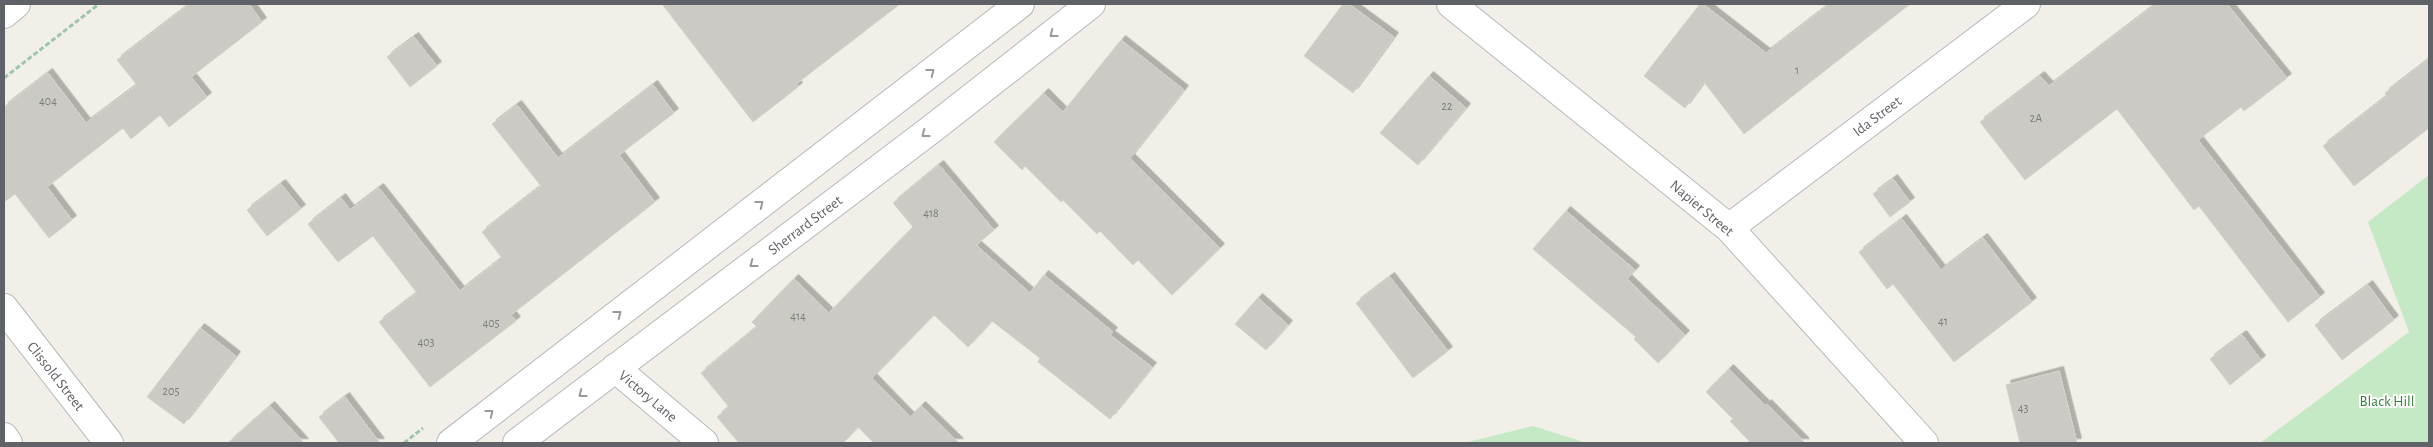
<svg xmlns="http://www.w3.org/2000/svg" width="2433" height="447" viewBox="0 0 2433 447" font-family="'Alegreya Sans',sans-serif">
	<style>
		.green { fill: #c5e8c5 }
		.building { fill: #cccac5; stroke: #d6d1c6; filter: url(#shadow) }
		.lines { fill: none; stroke-linecap: round; stroke-linejoin: round }
		.minor-casing { stroke: #b5b8bc; stroke-width: 30 }
		.path { stroke: #9cc7a9; stroke-width: 3; stroke-dasharray: 5 2.5; stroke-linecap: butt }
		.minor { stroke: #fff; stroke-width: 28 }
		.oneway { stroke: #979a9d }
		.labels { text-anchor: middle; stroke-width: 4; stroke-linejoin: round; paint-order: stroke }
		.number-label { font-size: 12px; fill: #7a7d7f }
		.street-label { font-size: 15px; fill: #5f6368; stroke: #fff }
		.park-label { font-size: 15px; fill: #348238; stroke: #fff }
	</style>
	<defs>
		<filter id="shadow"><feDropShadow dx="4.5" dy="-4.5" stdDeviation="0" flood-color="#0004"/></filter>
	</defs>
	<rect width="100%" height="100%" fill="#f1efe8"/>
	<path class="green" d="M2429,175v268h-169l149,-111 -41,-110z
		M1533,426l54,17h-123z"/>
	<path class="building" d="M190,4h59l13,18 -71,55 16,20 -38,30 -9,-12 -29,24 -8,-11 -76,59 25,33 -23,18 -34,-44 -11,8v-95l44,-34 38,50 51,-38 -20,-25z
		M662,4h238l-104,80 2,3 -45,35z
		M1343,4h6l45,33 -41,56 -49,-37z
		M1700,4h3l63,49 64,-49h80l-166,130 -40,-52 -19,26 -41,-32z
		M2156,4h71l60,74 -43,33 -3,-4 -43,33 122,157 -32,25 -89,-116 -5,4 -77,-101 -92,71 -45,-58 60,-46 9,10z
		M414,37l23,29 -27,21 -23,-30z
		M1121,40l63,50 -54,68 90,90 -48,47 -34,-35 -5,5 -33,-34 -3,3 -34,-34 -2,2 -36,-36 -3,4 -28,-28 50,-49 19,19z
		M2429,59v69l-75,58 -31,-40 64,-50 -2,-3z
		M1429,76l37,32 -48,57 -38,-32z
		M653,85l21,28 -55,42 36,47 -144,113 5,6 -86,66 -51,-65 38,-29 -44,-57 -35,26 -30,-38 33,-26 9,12 29,-22 81,103 42,-33 -20,-26 59,-46 -49,-62 25,-19 41,53z
		M939,165l55,65 -18,15 54,48 14,-18 69,57 -3,3 42,32 -42,52 -72,-57 2,-4 -48,-37 -24,26 -34,-32 -62,63 38,39 11,-11 38,37h-85l-16,-16 -15,16h-104l-22,-26 12,-10 -28,-34 56,-46 -5,-5 42,-43 35,34 84,-86 -20,-24z
		M1893,179l17,23 -20,15 -17,-23z
		M281,184l20,25 -34,27 -20,-26z
		M1566,211l69,59 -8,9 58,56 -27,28 -24,-24 2,-2 -103,-88z
		M1902,219l39,51 42,-32 49,64 -78,60 -61,-78 -6,5 -28,-37z
		M1390,277l58,74 -35,27 -57,-75z
		M2368,285l26,35 -52,40 -27,-35z
		M1258,298l30,27 -22,25 -31,-26z
		M200,328l36,28 -52,68 -37,-27z
		M2242,335l19,25 -31,25 -20,-26z
		M1729,369l37,37 1,-2 38,39h-54l-21,-22 3,-2 -27,-27z
		M2059,371l18,72h-57l-14,-58z
		M345,397l35,46h-41l-20,-26z
		M270,406l34,37h-76z"/>
	<g class="lines">
		<defs>
			<path id="minor" d="M1451,4l278,224 195,215
				M4,14l12,-10
				M1729,228l297,-224
				M4,308l105,135
				M615,368l89,75
				M4,437l4,6
				M451,443l569,-439
				M517,443l416,-315 158,-124"/>
		</defs>
		<use href="#minor" class="minor-casing"/>
		<path class="path" d="M4,78l95,-74
			M404,443l19,-15"/>
		<use href="#minor" class="minor"/>
	</g>
	<defs><path id="oneway-chevron" d="M-2-3.5L2.5 0L-2 3.5" fill="none" stroke-width="1.6" stroke-linecap="round" stroke-linejoin="round" transform="scale(1.25)"/></defs>
	<g class="oneway">
		<use href="#oneway-chevron" transform="translate(1053 34) rotate(142)"/>
		<use href="#oneway-chevron" transform="translate(931 72) rotate(-38)"/>
		<use href="#oneway-chevron" transform="translate(925 134) rotate(143)"/>
		<use href="#oneway-chevron" transform="translate(760 204) rotate(-38)"/>
		<use href="#oneway-chevron" transform="translate(753 264) rotate(143)"/>
		<use href="#oneway-chevron" transform="translate(618 314) rotate(-38)"/>
		<use href="#oneway-chevron" transform="translate(582 394) rotate(142)"/>
		<use href="#oneway-chevron" transform="translate(490 413) rotate(-38)"/>
	</g>
	<g class="labels">
		<g class="number-label">
			<text x="1797" y="74">1</text>
			<text x="48" y="105">404</text>
			<text x="1447" y="110">22</text>
			<text x="2036" y="122">2A</text>
			<text x="931" y="217">418</text>
			<text x="798" y="320">414</text>
			<text x="1943" y="325">41</text>
			<text x="491" y="327">405</text>
			<text x="426" y="346">403</text>
			<text x="171" y="395">205</text>
			<text x="2023" y="412">43</text>
		</g>
		<g class="street-label">
			<text transform="translate(1877 116) rotate(-37)" y="5">Ida Street</text>
			<text transform="translate(1702 208) rotate(40)" y="5">Napier Street</text>
			<text transform="translate(805 225) rotate(-37)" y="5">Sherrard Street</text>
			<text transform="translate(56 376) rotate(52)" y="5">Clissold Street</text>
			<text transform="translate(648 396) rotate(40)" y="5">Victory Lane</text>
		</g>
		<g class="park-label">
			<text x="2387" y="406">Black Hill</text>
		</g>
	</g>
	<rect width="2433" height="447" fill="none" stroke="#5f6368" stroke-width="10"/>
</svg>
